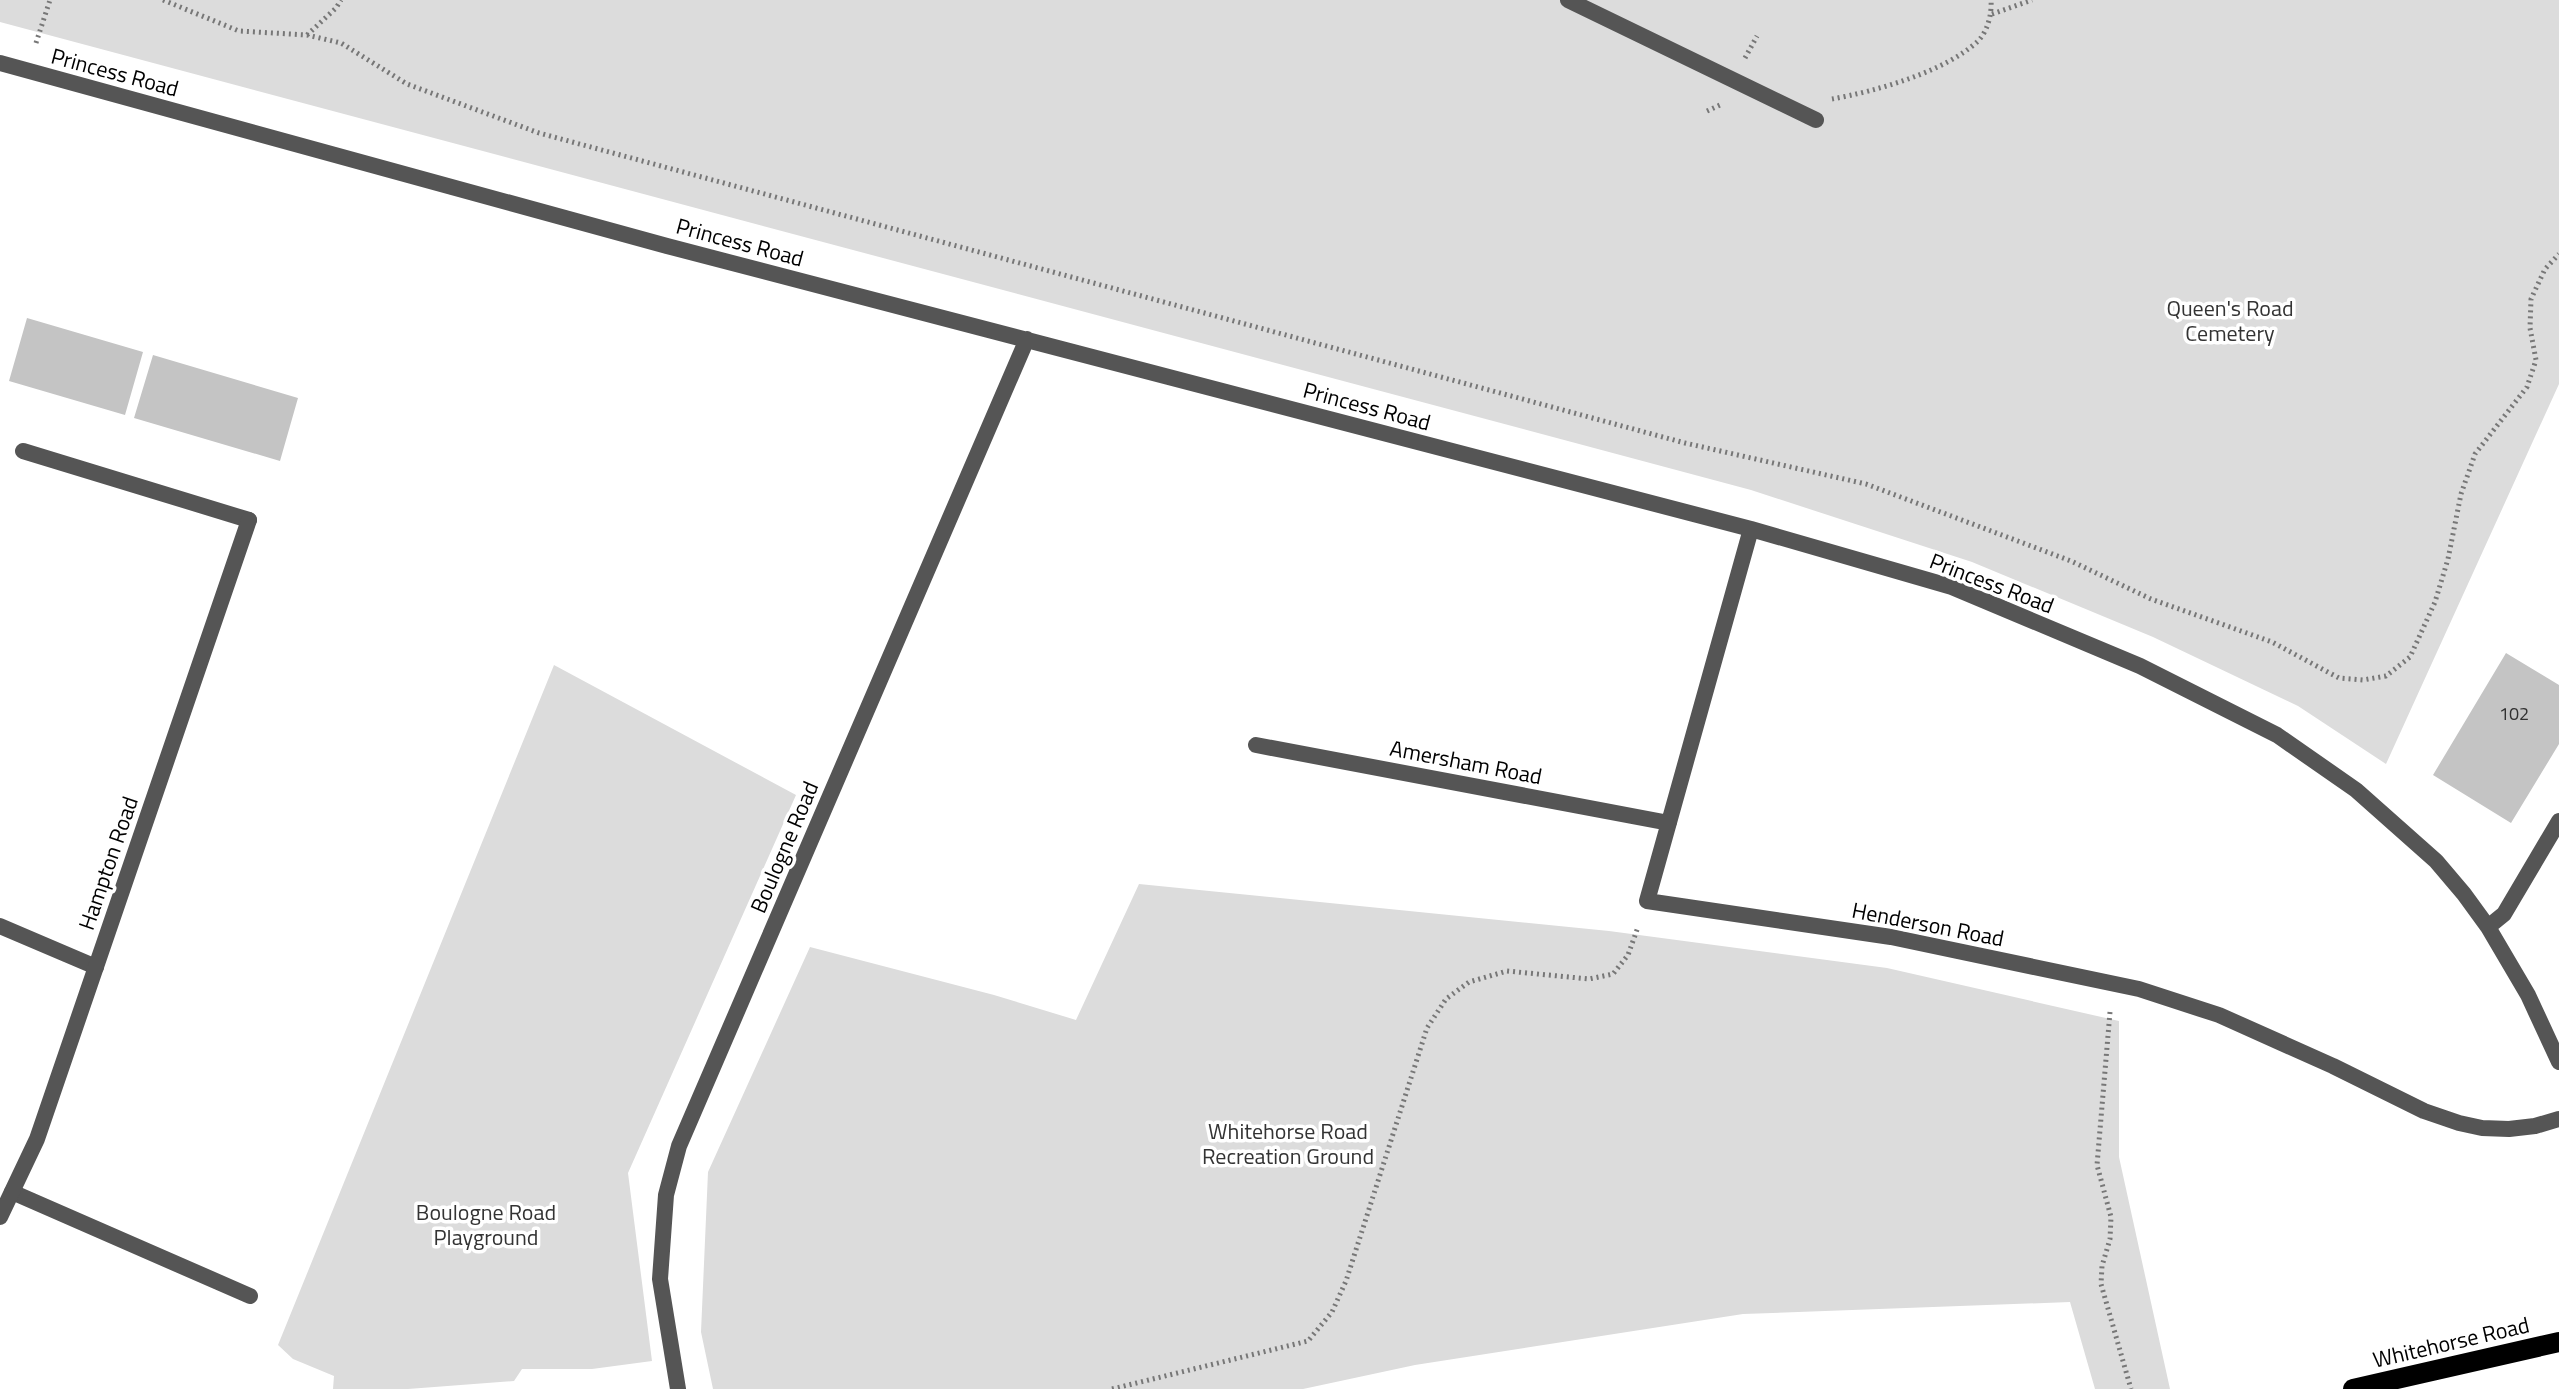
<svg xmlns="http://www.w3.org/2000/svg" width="2559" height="1389" viewBox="0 0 2559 1389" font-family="'Titillium Web',sans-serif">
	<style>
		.green { fill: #dcdcdc }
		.building { fill: #c4c4c4 }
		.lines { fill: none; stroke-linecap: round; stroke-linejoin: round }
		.path { stroke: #777; stroke-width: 5; stroke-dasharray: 2 4; stroke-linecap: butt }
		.lane { stroke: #555; stroke-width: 16 }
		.street { stroke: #555; stroke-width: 16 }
		.primary { stroke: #000; stroke-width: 20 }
		.labels { text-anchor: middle; stroke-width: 7; stroke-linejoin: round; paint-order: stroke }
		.number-label { font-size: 18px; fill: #313131 }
		.street-label { font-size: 22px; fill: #000; stroke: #fff }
		.park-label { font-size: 22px; fill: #333; stroke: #fff }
	</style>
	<rect width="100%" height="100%" fill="#fff"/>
	<path class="green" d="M0,0h2559v384l-173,380 -88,-58 -145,-69 -181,-75 -221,-72 -1751,-468z
		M554,665l242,130 -168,378 24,188 -60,8h-70l-8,12 -106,8h-75l1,-13 -41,-17 -15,-14z
		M1139,884l470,47 278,37 232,53v136l51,232h-75l-25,-87 -327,12 -328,51 -112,24h-590l-12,-57 7,-160 102,-225 184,48 82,25z"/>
	<path class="building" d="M27,318l116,34 -18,63 -116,-34z
		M153,355l145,43 -18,63 -146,-43z
		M2506,653l53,32v59l-48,79 -78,-48z"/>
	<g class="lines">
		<path class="path" d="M163,0l76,31 68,4 34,8 66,41 132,49 1146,310 181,41 205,77 80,38 121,43 67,36 24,2 23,-4 24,-19 25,-55 13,-43 13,-65 14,-40 52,-67 9,-27 -6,-32 1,-29 14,-30 14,-15
			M1992,14l40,-14
			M307,35l29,-27 5,-8
			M36,43l14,-43
			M1745,58l12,-22
			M1832,99c44,-8 113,-27 146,-58 10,-10 14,-28 13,-41
			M1707,111l13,-6
			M2110,1012l-13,153 14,52 -1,22 -8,27 -1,18 30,105
			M1112,1389l196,-48 24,-29 14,-31 81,-253 19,-29 23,-17 38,-11 82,8 24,-5 15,-19 10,-28"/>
		<path class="lane" d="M1568,0l248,120
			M23,451l226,69
			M0,926l96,41
			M12,1192l238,104"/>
		<path class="street" d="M0,63l667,183 1084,283 201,58 188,79 137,69 79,55 80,71 28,33 24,33 40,68 31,67
			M1751,529l-104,372 244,36 248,52 80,26 114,51 91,45 35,12 23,5 27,1 26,-3 24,-7
			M1256,745l413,78
			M2488,927l16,-13 55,-93
			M0,1217l37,-78 212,-619
			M678,1389l-18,-110 6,-84 13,-49 348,-807"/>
		<path class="primary" d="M2353,1389l206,-47"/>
	</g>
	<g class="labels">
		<g class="number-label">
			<text x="2514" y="720">102</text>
		</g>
		<g class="street-label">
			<text transform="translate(115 72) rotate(15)" y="8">Princess Road</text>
			<text transform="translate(740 242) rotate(15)" y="8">Princess Road</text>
			<text transform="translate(1367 406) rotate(15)" y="8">Princess Road</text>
			<text transform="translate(1992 583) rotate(21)" y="8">Princess Road</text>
			<text transform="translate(1466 762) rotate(11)" y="8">Amersham Road</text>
			<text transform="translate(784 847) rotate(-67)" y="8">Boulogne Road</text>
			<text transform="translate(108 863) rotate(-71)" y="8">Hampton Road</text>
			<text transform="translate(1928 924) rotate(11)" y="8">Henderson Road</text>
			<text transform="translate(2451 1342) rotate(-13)" y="8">Whitehorse Road</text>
		</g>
		<g class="park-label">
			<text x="2230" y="316">Queen's Road<tspan x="2230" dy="25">Cemetery</tspan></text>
			<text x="1288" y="1139">Whitehorse Road<tspan x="1288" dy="25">Recreation Ground</tspan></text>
			<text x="486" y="1220">Boulogne Road<tspan x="486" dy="25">Playground</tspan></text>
		</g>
	</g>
</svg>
